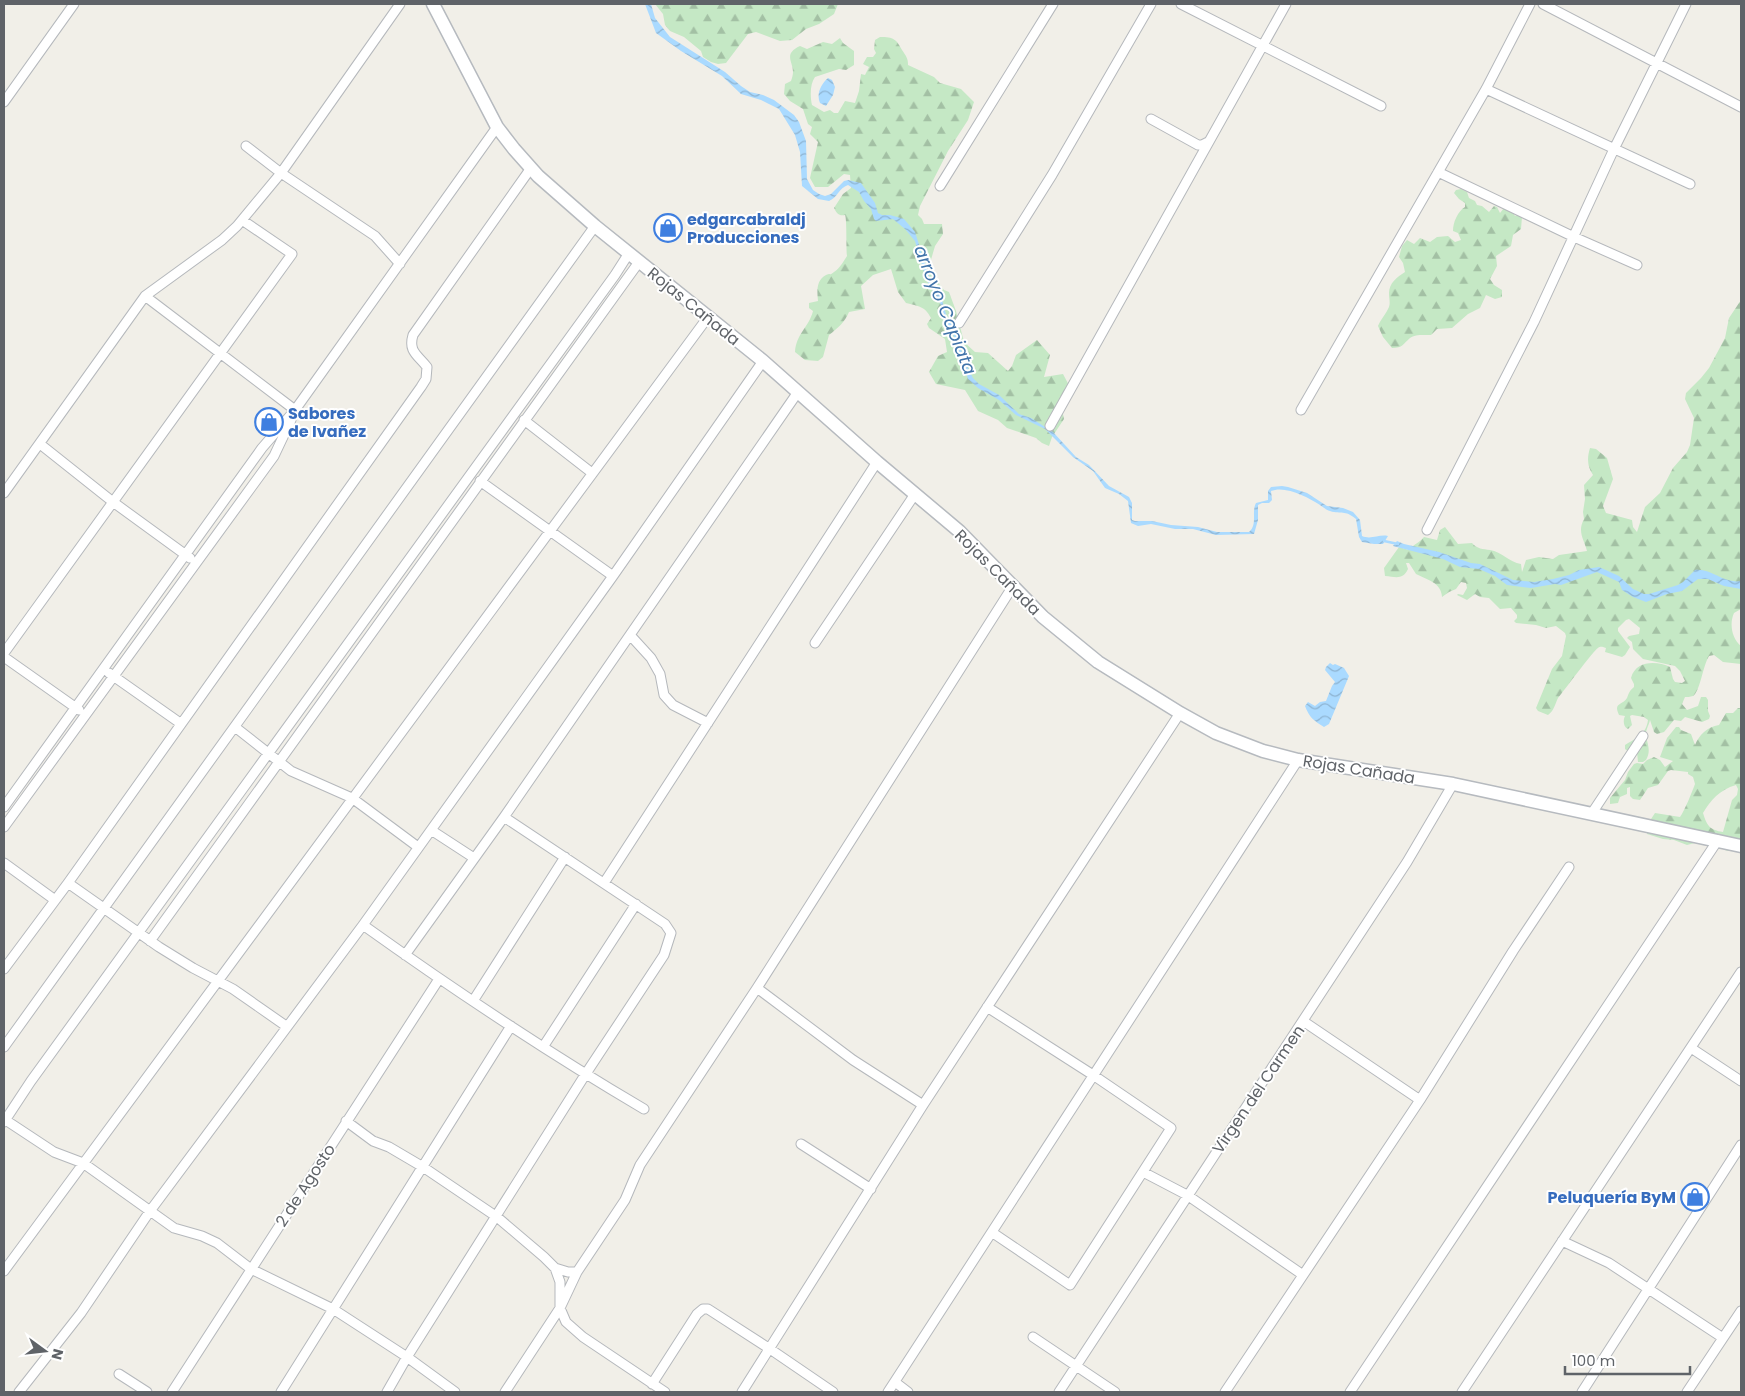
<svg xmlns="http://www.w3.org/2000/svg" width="1745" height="1396" viewBox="0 0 1745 1396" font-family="Poppins,sans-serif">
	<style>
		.forest { fill: url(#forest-firs); fill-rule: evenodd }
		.water { fill: url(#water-waves) }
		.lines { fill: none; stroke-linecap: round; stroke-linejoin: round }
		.stream { stroke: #aadaff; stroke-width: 2.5 }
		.street-casing { stroke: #b5b8bc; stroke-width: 11 }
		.secondary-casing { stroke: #b6babf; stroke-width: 15 }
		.street { stroke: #fff; stroke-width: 9 }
		.secondary { stroke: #fff; stroke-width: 12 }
		.labels { text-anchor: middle; stroke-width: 4; stroke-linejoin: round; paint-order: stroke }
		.shop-label { font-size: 16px; font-weight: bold; fill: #366cbe; stroke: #fff; text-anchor: start }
		.street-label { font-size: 16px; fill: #5f6368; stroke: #fff }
		.water-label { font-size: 18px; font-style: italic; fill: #4174aa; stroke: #fff }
	</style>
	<defs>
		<pattern id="forest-firs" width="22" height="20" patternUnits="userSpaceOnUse" patternTransform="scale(1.25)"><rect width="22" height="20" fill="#c5e8c5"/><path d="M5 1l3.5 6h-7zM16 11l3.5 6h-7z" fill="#a3c0a4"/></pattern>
		<pattern id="water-waves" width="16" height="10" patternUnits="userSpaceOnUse" patternTransform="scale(1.25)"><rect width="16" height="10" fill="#aadaff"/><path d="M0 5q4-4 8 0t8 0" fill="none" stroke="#8eb4d2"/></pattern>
	</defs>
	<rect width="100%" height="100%" fill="#f1efe8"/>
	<path class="forest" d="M655,4h183l-4,10 -15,10 -13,5 -14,11 -12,1 -24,-9 -8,2 -22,29 -8,1 -7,-2 -8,-5 -2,-6 -17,-14 -14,-6 -5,-6 -2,-11z
		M880,37c14,0 16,2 22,13 4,6 6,8 6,15l26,12 6,6 21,6 13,13 -6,18 -20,31 -28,55 -2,9 4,4 2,5h18l1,10 -8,12 -7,24 16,20 5,2 7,19 8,31 11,10 13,1 20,18 4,-5 4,-11 21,-15 13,15 -6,22 19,-3 9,17 -10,19 2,9 -12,18 -3,9 -7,-3 -6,-5 -29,-10 -9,-8 -20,-9 -13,-21 -29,-6 -7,-12 9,-16 9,-4 -2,-13 -16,-11 -2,-4 4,-6c-6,-12 -13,-12 -25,-15l-8,-11 -7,-23 -18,6 -12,11 4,23 -16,3c-4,10 -11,16 -20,23l-6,22 -5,4 -13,-1 -10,-8c1,-18 14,-25 18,-41l-4,-3v-5l9,-2c-1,-9 -2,-21 8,-26 7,-3 1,2 8,-3 6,-4 9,-10 13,-16 -1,-9 0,-37 -2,-41 -6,1 -8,-1 -11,-7l9,-14 8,-6 -1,-13 -6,-1 -16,13h-13l-5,-9 8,-36 -8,-8 2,-7 -4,-3 -5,-15 -13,-8 -6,-7 1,-10 6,-3c1,-3 2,-6 2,-9 0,-11 -10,-18 7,-26l7,3 16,-7 9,2 8,-6 3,5 11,8v14l-8,5 -7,-1 -24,8c-5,7 -5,19 -3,28l12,7 6,-2 4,3h4l7,-12 10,2 4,-12 2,-17 4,1 4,-8 -6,-3 4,-7h6l3,-4 -2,-4 1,-9z
		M1461,189l6,3 2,6 6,3 2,4 5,1 7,6 5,-6 3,1 3,6 4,-5 8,3 3,5 5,-2 2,3 -1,12 -8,6 -2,11 -15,10 1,10 -7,13 4,6 8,5v7l-7,2 -9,-4 -6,13 -12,6 -16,14 -15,1 -6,6c-7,0 -16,-1 -21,3 -7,6 -7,10 -18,10l-9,-11 -5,-11c3,-7 7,-11 10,-17 3,-5 1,-10 1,-16 0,-10 8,-16 16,-21l-2,-9 -4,-6 3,-11 5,-6 7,4 6,-6 10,4 7,-5 11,-1 7,6 6,-2 -3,-7 -5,-2c0,-9 5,-20 12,-24v-4l-6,-4 -5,-6 2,-3z
		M1741,300v309l-7,4c-5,11 -2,26 7,33v18l-18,-2 -9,-7 -5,1c-6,9 -9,36 -16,40 -3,1 -6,1 -8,1l-3,7 5,6 11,-4 3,-9h5l2,3v11l2,5 -1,3 -7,3 -17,-5 -4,4 -7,-1 -10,12 -7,2 -3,-2 -4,-12c-1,5 -5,11 -4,16 2,10 5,15 0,24l-3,2h-5l-1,-10h-8l-4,-3v-4c11,-7 21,-10 23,-25l-4,-3 -12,-2 -2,1 2,9 -4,4c-5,-2 -5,-9 -3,-13l-6,-1c-6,-13 3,-9 8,-17 2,-5 2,-7 7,-11v-3l-3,-6c5,-18 26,-17 39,-11l3,12 2,3 7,1 3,-2 -5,-10 -5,-5 -32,-7 -10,-10 -1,-7 -5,-4 2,-2 10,-2 1,-6 -11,-9 -3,1 -8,8v3l12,16 -5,8 -3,2 -17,-5 1,-4c-4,-1 -5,-2 -8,0 -4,2 -35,44 -40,50 -3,6 -4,13 -10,17l-10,-4 -2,-3 16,-39 10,-13 4,-20 -1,-3 -9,-7 -10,2 -10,-3 -20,-2 -2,-2 3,-3v-3l-6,-7 -11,1 -11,-11 -9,-1 -5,-3 -8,6 -10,-5 1,-1 5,1 4,-7 -1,-5 -5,-1 -5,7 -7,3 -7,5c-1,-15 -15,-17 -26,-23l-7,-11h-3l2,6c-5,11 -12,8 -23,7l-1,-8 15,-21 10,3c5,-6 10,-7 15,-13l13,3 3,-10 5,-3 13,17 14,-1c5,6 11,6 18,7 12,2 19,12 31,14l1,8 4,-12 13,-3 14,2 6,-4 28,-4c-3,-12 -10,-19 -3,-32l-1,-7 2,-13 -1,-14 9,-10c-6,-9 -6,-17 -3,-27l6,1 11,9 6,21 -10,27 3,7 26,7 1,7 4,5 8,-25 15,-14 13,-25 14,-16 3,-7 4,-27 -9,-19 1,-6 15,-15 8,-10 16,-30 4,-20z
		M1738,708h3v139c-13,9 -21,1 -31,-8l-23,6 -13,-5 -11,-1 -16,-5 2,-12 6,-9 25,4c5,-7 12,-25 15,-33l-2,-7 -5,-3v-2l-17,-2 -3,1 -10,14 -10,3 -8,12 -7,-1 -3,-3v-9l-3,1v6l-7,3 -2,6 -8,1v-6l15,-18 3,-8 6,-8 3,-1 6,1 4,-4 7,-3 6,3 5,7 8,-6 -13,-4 7,-19 9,-11h3l2,3 10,4 4,11c4,-10 12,-18 24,-20l7,-12h7zM1736,785l2,4 -1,6 -5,5 -9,32c-13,-2 -16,-6 -20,-19 8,-13 16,-23 33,-28z"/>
	<path class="water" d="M645,4h6l4,14 15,19 55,35 16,14 9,6 13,3 11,5 20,15 5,7 7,19 1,38 6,11 6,4 6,2 6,-2 13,-13 4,-1 13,3 14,20 3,10 4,2h8l14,4 11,13 16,50 10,14 6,22 6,8 13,38 7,14 6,6 20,11 20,19 12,4 22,14 23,25 13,8 20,21 20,11 3,6v17l3,1h17l19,4 27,2 19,5h32c9,-8 2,-20 7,-29l12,-3v-9l3,-4 11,-1 6,1 19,6 20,13 16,2 10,4 7,8 2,16c9,4 17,-2 26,0l-5,8h-9l-12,-2 -3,-5 -3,-18c-12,-10 -14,-4 -26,-8 -4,-1 -7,-4 -10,-6 -12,-8 -35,-20 -49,-14l1,9 -3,3h-7l-4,2v15l-4,14 -38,1 -23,-6h-18l-24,-5 -13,2 -7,-3 -3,-22 -9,-7 -14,-6 -12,-17 -20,-14 -28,-28 -29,-14 -17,-15 -21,-12 -10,-9 -14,-43 -12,-20 -1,-11 -15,-26 -11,-38 -10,-12 -12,-10 -17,2 -2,-2 -3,-10 -7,-8 -5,-9 -11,-7c-9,3 -11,13 -19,16l-11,-2 -16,-13 -2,-34 -5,-17 -16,-26 -18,-9 -20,-6 -19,-18 -41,-25 -25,-18z
		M828,78l4,2 3,7 -2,8 -7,11 -6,-3c-4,-9 1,-19 8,-25z
		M1397,541l7,3 35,8 32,11 9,1 33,16 21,2 19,-3 16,-4 10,-5 20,-3 20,9 14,13 11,5h5l29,-9 5,-3 12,-12c17,-2 28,14 46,11v8l-17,-3 -16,-7h-10l-16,12 -15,3 -21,8 -13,-5 -11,-7 -3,-8 -22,-10 -36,13 -6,-1 -24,4 -24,-3 -12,-9 -16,-7 -19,-2 -17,-8 -50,-13z
		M1330,663l3,2 2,-1 9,4 5,8 -20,48 -5,3c-10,-6 -15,-10 -19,-21l3,-4 7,4 5,-4 6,-1 6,-15 3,-4 -10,-12 1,-3z"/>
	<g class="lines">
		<path class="stream" d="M1384,541l14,3"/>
		<defs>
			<path id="street" d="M1181,4l200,102
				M1543,4l198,103
				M1486,89l204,95
				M4,102l70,-98
				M1151,119l47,26h4l6,-3
				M246,146l35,27 94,63 25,28
				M1438,172l136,65 63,28
				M940,186l113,-182
				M145,296l150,114
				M959,323l93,-148 99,-171
				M1301,410l185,-321 44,-85
				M524,420l68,53
				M1050,426l236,-422
				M40,444l73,58 77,56
				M480,481l133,95
				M4,493l141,-197 77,-56 15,-14 44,-53 119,-169
				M1427,530l107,-208 80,-173 72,-145
				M630,635l21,23 9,16 4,21 9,10 35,18
				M815,643l100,-149
				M4,653l288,-399 -50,-34
				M4,657l75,53
				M109,673l71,50
				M235,727l56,44 61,27 66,49
				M4,807l258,-359 33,-38 202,-283
				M1592,813l51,-77
				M4,827l270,-371 17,-36
				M431,830l43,28
				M4,863l51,37
				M68,883l91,64 34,21 40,21 53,37
				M604,883l273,-421
				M363,925c91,65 184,127 281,184
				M150,941l489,-679
				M405,955l99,-138 294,-425
				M4,969l64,-86 353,-496 5,-8 1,-12c-9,-12 -19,-15 -14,-32l118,-167
				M757,988l96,72 70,45
				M473,1001l92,-144
				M987,1007l106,68 78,53 -101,157 -77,-52
				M1303,1021l117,79
				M4,1047l591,-821
				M543,1047l93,-143
				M1691,1048l50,33
				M4,1119l50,33 29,11 91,65 28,8 15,7 34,26 82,40 74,48 48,35
				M346,1121l27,20 16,6 34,20 74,50 47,40 11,11 5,14v26l6,14 17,15 82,55
				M4,1122l27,-41 584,-806 14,-22
				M801,1144l70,45
				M1143,1172l44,23 116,80
				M1562,1241l47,22 114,75
				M555,1268l13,4h9
				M4,1271l704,-954
				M1033,1337l82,55
				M119,1374l28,18
				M895,1382l13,10
				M652,1384l45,-70 6,-5h5l62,40 63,43
				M19,1392l62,-79 69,-102 213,-286 250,-349 150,-215
				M172,1392l267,-413
				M281,1392l230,-366
				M387,1392l20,-35 178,-282 79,-120 7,-22 -6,-9 -161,-107
				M505,1392l55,-84 17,-36 48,-72 15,-35 117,-177 256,-402
				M742,1392l181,-287 257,-392
				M888,1392l410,-632
				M1059,1392l348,-530 46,-78
				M1225,1392l195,-292 93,-149 56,-84
				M1350,1392l368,-552
				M1462,1392l279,-420
				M1582,1392l159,-247
				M1687,1392l54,-81"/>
			<path id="secondary" d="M433,4l64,123 17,22 24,27 57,50 168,135 114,101 82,69 84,86 55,45 82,51 36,20 47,18 35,9 155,24 288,62"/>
		</defs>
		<use href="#street" class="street-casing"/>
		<use href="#secondary" class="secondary-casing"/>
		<use href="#street" class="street"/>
		<use href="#secondary" class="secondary"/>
	</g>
	<defs>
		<symbol id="shop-ring" viewBox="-11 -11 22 22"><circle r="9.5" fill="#fff" stroke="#3f7fe0" stroke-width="1.5"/><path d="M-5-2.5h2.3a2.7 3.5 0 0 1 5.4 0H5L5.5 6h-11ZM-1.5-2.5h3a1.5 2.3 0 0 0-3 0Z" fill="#3f7fe0"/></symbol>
	</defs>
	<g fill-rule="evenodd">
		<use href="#shop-ring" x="652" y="212" width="32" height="32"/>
		<use href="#shop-ring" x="253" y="406" width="32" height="32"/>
		<use href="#shop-ring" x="1679" y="1181" width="32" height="32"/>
	</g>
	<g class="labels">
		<g class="shop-label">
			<text x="687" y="225">edgarcabraldj<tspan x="687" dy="18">Producciones</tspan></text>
			<text x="288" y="419">Sabores<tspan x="288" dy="18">de Ivañez</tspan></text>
			<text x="1676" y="1203" text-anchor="end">Peluquería ByM</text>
		</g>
		<g class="street-label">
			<text transform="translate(694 306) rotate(39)" y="6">Rojas Cañada</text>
			<text transform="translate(998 572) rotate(45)" y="6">Rojas Cañada</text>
			<text transform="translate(1359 769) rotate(9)" y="6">Rojas Cañada</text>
			<text transform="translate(1258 1089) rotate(-56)" y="6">Virgen del Carmen</text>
			<text transform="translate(305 1185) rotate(-57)" y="6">2 de Agosto</text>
		</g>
		<g class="water-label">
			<text transform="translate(945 310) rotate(68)" y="6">arroyo Capiata</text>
		</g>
	</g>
	<rect width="1745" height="1396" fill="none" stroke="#5f6368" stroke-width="10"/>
	<g transform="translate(45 1351) rotate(105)" stroke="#ffffff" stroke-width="4" paint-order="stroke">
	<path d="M0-4L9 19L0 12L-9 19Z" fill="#5f6368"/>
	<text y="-8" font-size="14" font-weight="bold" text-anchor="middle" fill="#5f6368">N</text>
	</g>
	<path d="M1565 1366v8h125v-8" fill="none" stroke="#5f6368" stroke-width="2.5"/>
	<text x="1572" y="1366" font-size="15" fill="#5f6368" stroke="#ffffff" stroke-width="4" paint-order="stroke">100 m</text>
</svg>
